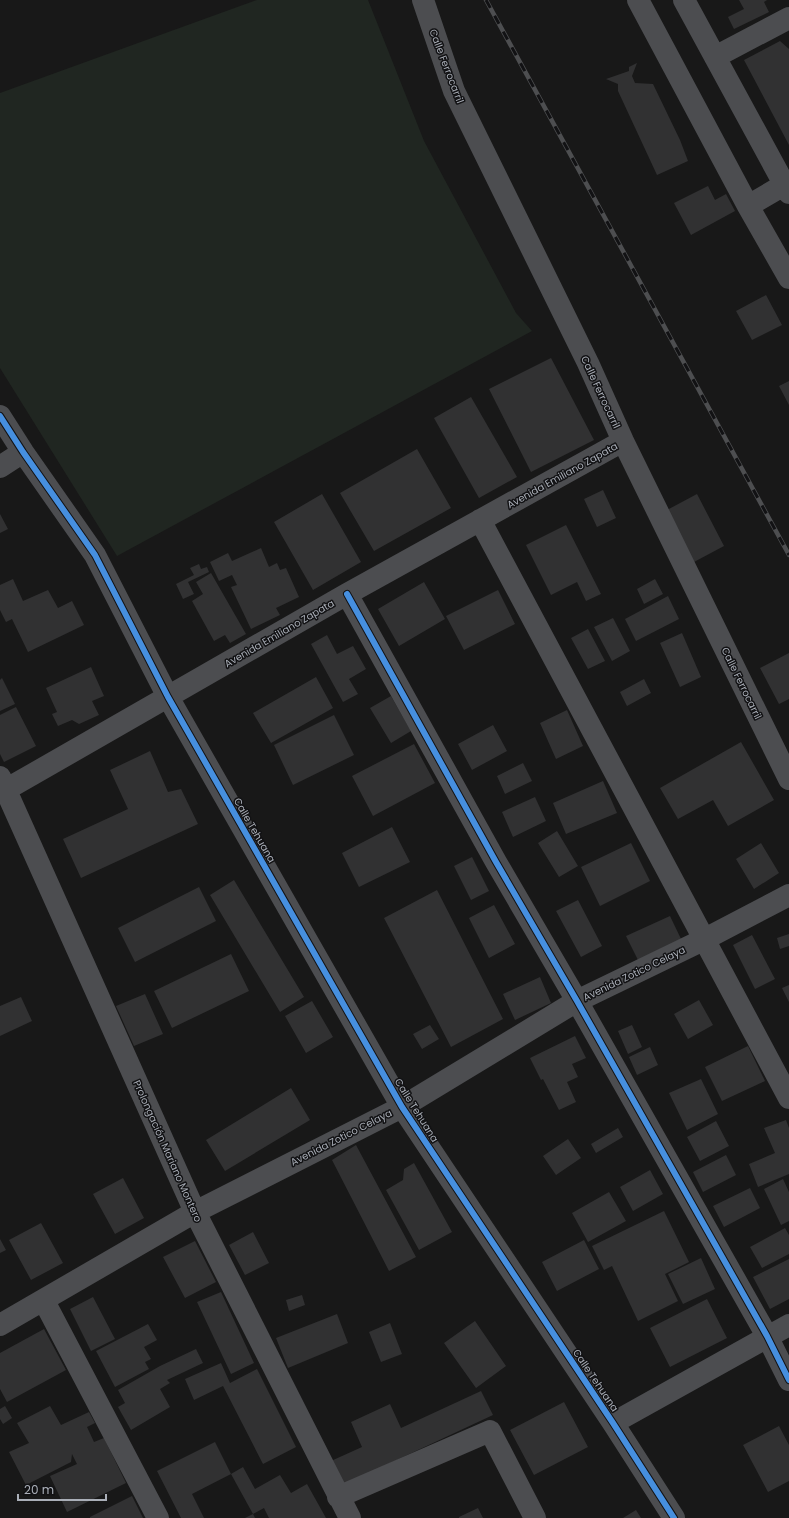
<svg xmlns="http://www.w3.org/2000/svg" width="789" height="1518" viewBox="0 0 789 1518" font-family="Poppins,sans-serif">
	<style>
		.green { fill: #202621 }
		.building { fill: #313132 }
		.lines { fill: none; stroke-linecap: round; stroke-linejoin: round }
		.minor { stroke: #4c4d50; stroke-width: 22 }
		.rail-casing { stroke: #4d4e50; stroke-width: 4.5 }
		.rail { stroke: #121214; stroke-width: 3; stroke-dasharray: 9; stroke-linecap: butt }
		.cycleway-casing { stroke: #121214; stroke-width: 8 }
		.cycleway { stroke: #468fdf; stroke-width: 6 }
		.labels { text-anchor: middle; stroke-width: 3; stroke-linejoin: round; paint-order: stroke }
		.street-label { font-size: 10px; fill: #aaafb8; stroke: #121214 }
	</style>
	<rect width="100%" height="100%" fill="#181818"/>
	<path class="green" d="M257,0h111l56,141 92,172 16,18 -415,225 -117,-188v-275z"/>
	<path class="building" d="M739,0h28l-3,2 5,10 -35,17 -6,-12 16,-8z
		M780,41l9,8v96l-45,-85z
		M637,63l-5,13 3,7 18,1 27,56 8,21 -31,14 -39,-84v-7l-12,-5 23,-8v-4z
		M708,186l7,14 11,-6 9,17 -44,24 -17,-32z
		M766,295l16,30 -30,15 -16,-29z
		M551,358l43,82 -63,32 -42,-83z
		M789,381v24l-10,-19z
		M471,397l46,80 -38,21 -45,-80z
		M417,449l34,59 -77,43 -34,-58z
		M603,490l13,28 -19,9 -13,-28z
		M322,494l39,68 -48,28 -39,-68z
		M697,494l27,52 -30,16 -27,-52z
		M0,514l8,15 -8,4z
		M566,525l35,69 -15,7 -9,-19 -26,13 -25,-50z
		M261,548l8,19 8,-4 3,7 6,-2 13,29 -23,11 4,7 -29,14 -20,-42 6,-2 -5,-10 -13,6 -9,-19 18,-9 4,8z
		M199,564l2,5 6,-2 2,5 -21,10 6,12 -11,5 -7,-15 18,-9 -4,-7z
		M211,573l35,61 -16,9 -5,-8 -11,6 -22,-40 11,-7 -7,-12z
		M13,579l10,22 25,-11 10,18 14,-7 12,24 -56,27 -16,-33 -6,3 -6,-12v-25z
		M655,579l8,15 -19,10 -7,-15z
		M424,582l21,37 -46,27 -21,-37z
		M498,590l17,34 -51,26 -18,-34z
		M668,596l11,23 -43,22 -11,-22z
		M613,618l17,33 -18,10 -18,-34z
		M588,629l17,32 -17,8 -17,-31z
		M682,633l19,44 -21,10 -20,-44z
		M327,635l10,19 16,-8 13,23 -17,10 9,15 -15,8 -32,-58z
		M789,653v46l-10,5 -19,-36z
		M91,667l13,29 -12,5 7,14 -20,9 -7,-4 -14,6 -6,-12 5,-2 -11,-24z
		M316,677l17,31 -62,35 -18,-30z
		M2,678l13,26 -15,7v-31z
		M644,679l7,14 -24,13 -7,-14z
		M391,696l20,35 -20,12 -21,-35z
		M16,707l20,39 -32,16 -4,-8v-39z
		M567,710l16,36 -27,13 -16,-36z
		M334,715l20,40 -61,30 -19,-40z
		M493,725l14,26 -35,19 -14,-26z
		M741,742l33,58 -46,26 -15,-26 -35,19 -18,-31z
		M414,744l21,39 -62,33 -21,-40z
		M150,751l18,41 13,-3 17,35 -117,54 -18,-39 65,-30 -18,-39z
		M523,763l9,18 -27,13 -8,-18z
		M603,781l14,32 -51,21 -13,-31z
		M535,797l11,24 -33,16 -11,-25z
		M392,827l18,35 -51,25 -17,-34z
		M557,831l21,35 -19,11 -21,-34z
		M631,843l19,38 -50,25 -19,-39z
		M761,843l18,30 -25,16 -18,-30z
		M472,857l17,34 -18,9 -17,-34z
		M234,880l70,117 -24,15 -70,-117z
		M199,887l17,34 -81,41 -17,-34z
		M437,890l66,129 -52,28 -67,-129z
		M578,900l24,46 -21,11 -25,-46z
		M494,905l21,39 -26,14 -20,-40z
		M670,916l11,23 -43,21 -12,-24z
		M789,934v12l-9,3 -3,-11z
		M752,935l23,44 -20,10 -22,-44z
		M231,954l18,37 -77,37 -18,-37z
		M540,977l11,26 -36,17 -12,-26z
		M789,985v17l-7,-14z
		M145,994l18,40 -29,12 -18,-40z
		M21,997l11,24 -32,15v-30z
		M699,1000l14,25 -25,14 -14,-25z
		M312,1001l21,36 -27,16 -21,-37z
		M430,1025l9,14 -17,10 -9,-15z
		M632,1025l10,22 -14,7 -10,-23z
		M575,1036l11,22 -14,6 6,13 -11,5 9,20 -17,8 -16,-31 -2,1 -11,-22z
		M748,1046l17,35 -43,20 -17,-34z
		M650,1047l8,18 -21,10 -8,-18z
		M701,1079l17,35 -31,16 -18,-37z
		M291,1088l19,32 -85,51 -19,-31z
		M786,1120l3,8v46l-31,13 -9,-23 26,-11 -11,-25z
		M716,1121l13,25 -29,15 -13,-24z
		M618,1128l5,9 -27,16 -5,-9z
		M568,1139l13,19 -25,17 -13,-19z
		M356,1145l60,112 -27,14 -57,-111z
		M726,1155l10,20 -33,17 -10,-20z
		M414,1163l38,69 -33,18 -33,-60 17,-10 1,-11z
		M650,1170l13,24 -30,17 -13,-24z
		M123,1178l21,40 -29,16 -22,-40z
		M783,1179l6,13v29l-8,4 -17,-36z
		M750,1188l10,20 -36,19 -11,-21z
		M609,1192l17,29 -38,21 -16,-29z
		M664,1211l25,51 -24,12 13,27 -40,20 -26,-55 -8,4 -12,-24z
		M41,1223l22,40 -32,17 -22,-40z
		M785,1228l4,7v19l-27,14 -12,-21z
		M253,1232l16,31 -24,12 -16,-30z
		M0,1239l6,11 -6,3z
		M584,1240l15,29 -42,22 -15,-29z
		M195,1241l21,41 -31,16 -22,-41z
		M701,1258l14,31 -32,15 -15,-30z
		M789,1259v40l-19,10 -17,-32z
		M221,1292l33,71 -23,11 -34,-72z
		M302,1295l3,10 -16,6 -3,-11z
		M93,1297l22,42 -24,12 -21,-42z
		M707,1299l20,39 -57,29 -20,-39z
		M337,1314l11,29 -60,25 -12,-30z
		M475,1321l31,45 -30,22 -32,-45z
		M390,1323l12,31 -21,8 -12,-30z
		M148,1324l9,16 -13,7 7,12 -6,3 4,7 -34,18 -19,-36z
		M44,1329l22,41 -59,32 -7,-13v-36z
		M196,1349l7,14 -36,17 3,3 -10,6 10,18 -39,23 -13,-23 7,-4 -7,-13 42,-24z
		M221,1363l9,20 27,-14 39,78 -33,17 -40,-78 -29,14 -9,-21z
		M481,1391l12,24 -150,70 -12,-24 31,-14 -11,-25 39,-18 11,24z
		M564,1402l24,45 -54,28 -24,-45z
		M5,1406l7,12 -9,6 -3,-5v-10z
		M50,1406l11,19 28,-13 6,11 -8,4 7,15 10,-4 22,45 -59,29 -17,-36 27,-12 -5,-10 -1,8 -45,23 -17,-33 20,-9 -12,-20z
		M779,1426l10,19v36l-21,11 -25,-47z
		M215,1442l16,32 12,-7 12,22 25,-14 11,18 16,-9 19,34h-57l-5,-10 -11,6 2,4h-10l8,-4 -22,-40 -39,20 12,24h-23l-24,-47z
		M132,1496l11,22h-53v-1z
		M478,1508l5,10h-24v-1z
		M636,1510l5,8h-18z"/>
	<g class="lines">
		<path class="minor" d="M423,0l31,91 134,272 35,78 166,338
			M638,0l110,206 41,72
			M684,0l105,193
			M715,57l74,-39
			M748,206l41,-24
			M0,416l23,36 72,103 73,142 234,410 211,316 61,95
			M0,467l23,-15
			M480,520l309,578
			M347,594l149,268 81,139 190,335 22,44
			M0,777l195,435 155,306
			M0,793l347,-199 276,-153
			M44,1301l114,217
			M0,1325l195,-113 207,-105 175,-106 128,-62 84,-44
			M613,1423l176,-98
			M338,1497l152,-66 45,87"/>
		<defs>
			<path id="rail" d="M486,0l303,555"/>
		</defs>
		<use href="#rail" class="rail-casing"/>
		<use href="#rail" class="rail"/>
		<defs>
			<path id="cycleway" d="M0,416l23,36 72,103 73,142 234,410 211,316 61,95
				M347,594l149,268 81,139 190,335 22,44"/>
		</defs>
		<use href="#cycleway" class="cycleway-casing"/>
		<use href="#cycleway" class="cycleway"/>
	</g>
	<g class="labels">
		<g class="street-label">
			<text transform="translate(447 66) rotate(69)" y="4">Calle Ferrocarril</text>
			<text transform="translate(601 392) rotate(65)" y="4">Calle Ferrocarril</text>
			<text transform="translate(562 475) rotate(-29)" y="4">Avenida Emiliano Zapata</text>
			<text transform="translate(279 633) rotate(-30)" y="4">Avenida Emiliano Zapata</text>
			<text transform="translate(742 683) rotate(64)" y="4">Calle Ferrocarril</text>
			<text transform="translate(255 830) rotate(60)" y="4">Calle Tehuana</text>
			<text transform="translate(634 973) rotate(-26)" y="4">Avenida Zotico Celaya</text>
			<text transform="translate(417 1110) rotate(58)" y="4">Calle Tehuana</text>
			<text transform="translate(341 1137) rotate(-27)" y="4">Avenida Zotico Celaya</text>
			<text transform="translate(168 1151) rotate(66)" y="4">Prolongación Mariano Montero</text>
			<text transform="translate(596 1380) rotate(56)" y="4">Calle Tehuana</text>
		</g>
	</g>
	<path d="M18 1494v6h88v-6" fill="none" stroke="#aaafb8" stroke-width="2"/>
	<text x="24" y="1494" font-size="12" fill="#aaafb8" stroke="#121214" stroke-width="3" paint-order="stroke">20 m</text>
</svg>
